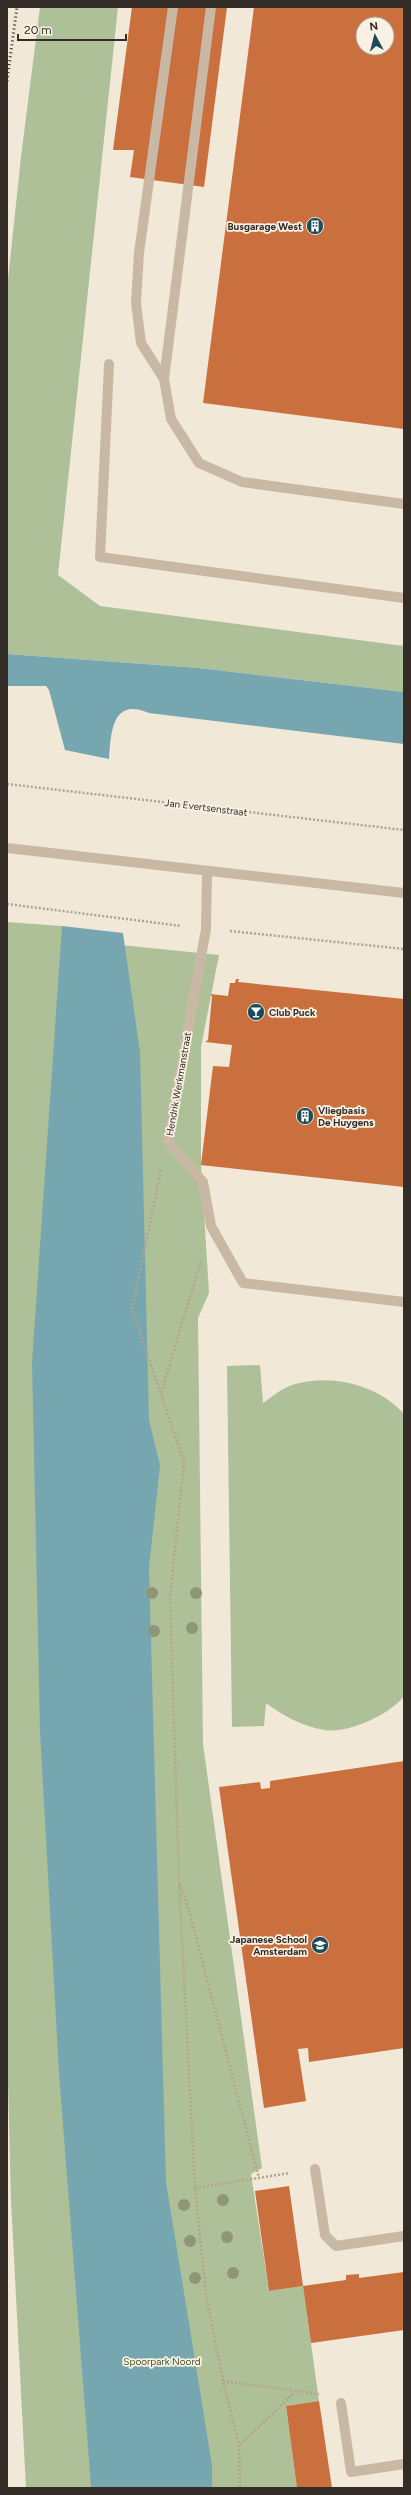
<svg xmlns="http://www.w3.org/2000/svg" width="411" height="2495" viewBox="0 0 411 2495" font-family="Figtree,sans-serif">
	<style>
		.green { fill: #aec098 }
		.water { fill: #76a6af }
		.building { fill: #c9703e; fill-rule: evenodd }
		.lines { fill: none; stroke-linecap: round; stroke-linejoin: round }
		.path { stroke: #b5a38e; stroke-width: 2.5; stroke-dasharray: 2 2; stroke-linecap: butt }
		.service { stroke: #c9b9a4; stroke-width: 10 }
		.pedestrian { stroke: #c9b9a4; stroke-width: 10 }
		.minor { stroke: #c9b9a4; stroke-width: 10 }
		.tertiary { stroke: #c9b9a4; stroke-width: 10 }
		.rail { stroke: #342c26; stroke-width: 3; stroke-dasharray: 1 3; stroke-linecap: butt }
		.tree { fill: #8f9678 }
		.labels { text-anchor: middle; stroke-width: 3.5; stroke-linejoin: round; paint-order: stroke }
		.poi-label { font-size: 10px; font-weight: bold; fill: #342c26; stroke: #f9f2e4; text-anchor: end }
		.street-label { font-size: 10px; fill: #342c26; stroke: #f9f2e4 }
		.park-label { font-size: 10px; fill: #3f5329; stroke: #f9f2e4 }
	</style>
	<rect width="100%" height="100%" fill="#f1e8d8"/>
	<path class="green" d="M40,7h78l-60,568 42,31 304,40v46l-205,-24 -192,-14v-365l14,-132z
		M7,922l55,4v13l157,16 -18,92v118l8,128 -11,25 5,426 59,424 -11,6 18,117 34,-5 16,115 -33,5 11,82h-271l-15,-287 -4,-158z
		M260,1365l3,38c10,-7 18,-14 29,-18 37,-12 86,-1 112,29v282c-13,18 -56,38 -80,34 -21,-4 -41,-14 -58,-27l-2,23 -32,1 -5,-361z"/>
	<path class="water" d="M7,654l192,14 205,24v52l-255,-31c-37,-16 -38,19 -40,46l-44,-9 -16,-60 -3,-4h-39z
		M62,926l61,7 17,119 9,368 11,45 -11,103 17,614 46,283v23h-121v-2l-32,-413 -19,-342 -8,-369z"/>
	<path class="building" d="M132,7h95l-23,180 -74,-10 4,-27h-21z
		M254,7h150v422l-201,-26zM363,24h24v24h-24z
		M236,979h3l-1,3 166,17v188l-203,-22 12,-99 16,1 3,-22 -27,-3 3,-2 4,-44 -2,-2 18,2 2,-13h5z
		M404,1761v287l-95,14 -1,-14 -10,1 8,52 -42,7 -45,-321 41,-5 1,7 9,-1v-7z
		M289,2186l14,100 -34,5 -14,-100z
		M404,2272v58l-93,13 -8,-57 43,-6v-5l13,-1v4z
		M319,2401l13,87h-35l-11,-82z"/>
	<g class="lines">
		<path class="path" d="M7,784l397,46
			M7,904l174,22
			M230,931l174,18
			M161,1170l-29,139 52,153 -14,136 9,284 16,306 11,106 17,87 16,65 1,42
			M161,1393l40,-133
			M180,1884l7,19 72,275
			M195,2188l95,-15
			M223,2381l96,13
			M240,2445l55,-53"/>
		<path class="service" d="M211,7l-47,372 7,40 28,44 43,19 162,22
			M109,364l-9,193 304,41
			M164,379l-23,-36 -5,-40 3,-50 34,-246"/>
		<path class="pedestrian" d="M207,872l-1,57 -38,212 35,41 8,44 32,57 161,19"/>
		<path class="minor" d="M315,2169l10,66 11,11 68,-10
			M341,2403l10,69 53,-8"/>
		<path class="tertiary" d="M7,848l397,45"/>
		<path class="rail" d="M7,81l10,-74"/>
	</g>
	<g class="tree">
		<circle cx="152" cy="1593" r="6"/>
		<circle cx="196" cy="1593" r="6"/>
		<circle cx="192" cy="1628" r="6"/>
		<circle cx="154" cy="1631" r="6"/>
		<circle cx="223" cy="2200" r="6"/>
		<circle cx="184" cy="2205" r="6"/>
		<circle cx="227" cy="2237" r="6"/>
		<circle cx="190" cy="2241" r="6"/>
		<circle cx="233" cy="2273" r="6"/>
		<circle cx="195" cy="2278" r="6"/>
	</g>
	<defs>
		<symbol id="building-disc" viewBox="-11 -11 22 22"><circle r="9.5" fill="#1b4b56" stroke="#f9f2e4"/><path d="M-4-6H4V6H1V3H-1V6H-4ZM-2.5-4.3h1.7v1.8h-1.7ZM.8-4.3h1.7v1.8H.8ZM-2.5-1h1.7V.8h-1.7ZM.8-1h1.7V.8H.8Z" fill="#fff"/></symbol>
		<symbol id="bar-disc" viewBox="-11 -11 22 22"><circle r="9.5" fill="#1b4b56" stroke="#f9f2e4"/><path d="M-6-5H6L.8 .8V4.5H3.5V6h-7V4.5H-.8V.8Z" fill="#fff"/></symbol>
		<symbol id="school-disc" viewBox="-11 -11 22 22"><circle r="9.5" fill="#1b4b56" stroke="#f9f2e4"/><path d="M0-5L7-2L0 1L-7-2ZM-4 1L0 2.5L4 1V4Q0 6-4 4Z" fill="#fff"/></symbol>
	</defs>
	<g fill-rule="evenodd">
		<use href="#building-disc" x="305" y="216" width="20" height="20"/>
		<use href="#bar-disc" x="246" y="1002" width="20" height="20"/>
		<use href="#building-disc" x="295" y="1106" width="20" height="20"/>
		<use href="#school-disc" x="310" y="1935" width="20" height="20"/>
	</g>
	<g class="labels">
		<g class="poi-label">
			<text x="302" y="230">Busgarage West</text>
			<text x="269" y="1016" text-anchor="start">Club Puck</text>
			<text x="318" y="1114" text-anchor="start">Vliegbasis<tspan x="318" dy="12">De Huygens</tspan></text>
			<text x="307" y="1943">Japanese School<tspan x="307" dy="12">Amsterdam</tspan></text>
		</g>
		<g class="street-label">
			<text transform="translate(206 807) rotate(7)" y="4">Jan Evertsenstraat</text>
			<text transform="translate(178 1084) rotate(-80)" y="4">Hendrik Werkmanstraat</text>
		</g>
		<g class="park-label">
			<text x="162" y="2365">Spoorpark Noord</text>
		</g>
	</g>
	<rect width="411" height="2495" fill="none" stroke="#342c26" stroke-width="16"/>
	<g transform="translate(375 36) rotate(353)"><circle r="19" fill="#f9f2e4" stroke="#aaa398"/>
	<path d="M0-3L7 15L0 10L-7 15Z" fill="#1b4b56"/>
	<text y="-6" font-size="11" font-weight="bold" text-anchor="middle" fill="#342c26">N</text>
	</g>
	<path d="M18 34v6h108v-6" fill="none" stroke="#342c26" stroke-width="2"/>
	<text x="24" y="34" font-size="12" fill="#342c26" stroke="#f9f2e4" stroke-width="3" paint-order="stroke">20 m</text>
</svg>
